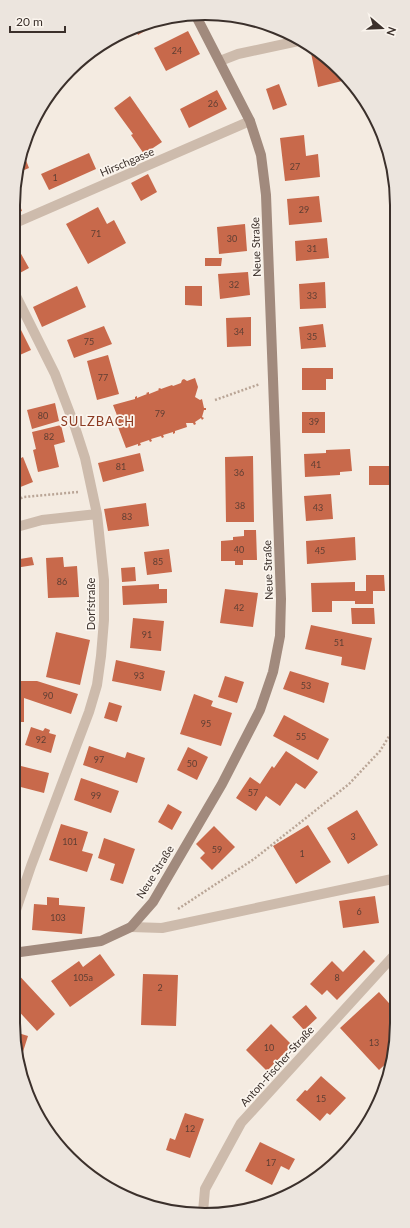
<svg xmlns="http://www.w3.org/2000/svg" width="410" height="1228" viewBox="0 0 410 1228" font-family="Lato,sans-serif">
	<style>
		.building { fill: #c8694b }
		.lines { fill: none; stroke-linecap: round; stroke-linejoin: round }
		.path { stroke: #b9a596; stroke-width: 2.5; stroke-dasharray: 2 2; stroke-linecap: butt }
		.street { stroke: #cdbbac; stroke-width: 10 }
		.secondary { stroke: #a18a7d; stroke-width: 10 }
		.labels { text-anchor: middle; stroke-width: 3.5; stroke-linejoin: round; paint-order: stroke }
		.number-label { font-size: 9px; fill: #5e3e33 }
		.street-label { font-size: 11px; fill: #3b302b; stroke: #fbf5ee }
		.quarter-label { font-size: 13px; letter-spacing: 1px; fill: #8c3b22; stroke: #fbf5ee }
		.rim { fill: none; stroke: #3b302b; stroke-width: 2 }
	</style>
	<rect width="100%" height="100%" fill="#f4ebe1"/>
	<path class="building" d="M162,21l-24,14 -3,-5 23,-8z
		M188,31l12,23 -34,17 -12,-23z
		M316,51l24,20 2,10 -24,6 -7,-34z
		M279,84l8,21 -14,5 -7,-21z
		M217,90l10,19 -38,19 -9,-19z
		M130,96l32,46 -18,12 -13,-19 2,-1 -19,-26z
		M304,135l2,21 12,-2 2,23 -35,4 -5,-43z
		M89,153l7,16 -47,21 -8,-16z
		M24,155l5,13 -12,5 2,-17z
		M148,174l9,18 -16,9 -10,-18z
		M15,192l7,19 -9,3v-9z
		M319,196l3,26 -33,3 -2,-26z
		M98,207l9,17 7,-4 12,23 -38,21 -22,-40z
		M245,224l2,27 -28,3 -2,-27z
		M327,238l2,20 -33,3 -1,-20z
		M20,252l9,16 -11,6 -5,-10v-8z
		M205,258h17l-1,8h-16z
		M248,272l2,23 -30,4 -2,-25z
		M325,282l1,26 -26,1 -1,-25z
		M77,286l9,21 -44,20 -9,-20z
		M185,286h17v20l-17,-1z
		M251,317v29l-24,1 -1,-29z
		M323,324l3,23 -25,2 -2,-22z
		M104,326l8,18 -38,14 -7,-18z
		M21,330l10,20 -18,8v-24z
		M108,355l11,39 -22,6 -10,-39z
		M302,368h31v11h-7v11h-24z
		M195,378l3,9 -3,10 5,3 2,-1 2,9h2v2h-2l-2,7 2,1 -2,2 -1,-2 -6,4 1,2 -2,1 -1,-2h-7l1,4 -12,4v2l-2,1v-2l-10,3 1,2 -2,1 -1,-2 -10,3 1,2 -2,1 -1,-2 -9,3 1,2 -3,1v-2l-12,4 -11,-29 3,-1 -5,-13 22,-6v-2l2,-1v2l10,-4 -1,-1 3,-1v2l10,-4 -1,-1 2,-1 1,1 11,-4 1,1 8,-3 1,-3 2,-1 3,2z
		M55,403l4,18 -27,8 -5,-19z
		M302,412h23v21h-23z
		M61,425l4,17 -11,3 5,22 -21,5 -5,-22 3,-1 -4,-17z
		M350,449l2,22 -12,1v3l-35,2 -1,-23 22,-1v-3z
		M140,453l4,18 -41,11 -5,-19z
		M253,456l1,66h-28l-1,-65z
		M23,457l10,25 -20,8v-28z
		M369,466h20v19h-20z
		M331,494l2,25 -27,2 -2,-25z
		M146,503l3,23 -41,5 -4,-22z
		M244,530h12l1,30h-14v5h-8v-4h-14v-20l12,-1v-3l11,-1z
		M355,537l1,23 -49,4 -1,-23z
		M169,549l3,23 -25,3 -3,-23z
		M32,557l2,8 -19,3 -1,-8z
		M63,557l1,10 13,-1 2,31 -31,1 -2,-40z
		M135,567l1,14 -14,1 -1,-14z
		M366,575h18l1,16h-12v13h-18v-3h-23v11h-20l-1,-29 44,-1v9h11z
		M159,584v5h8v14l-44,2 -1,-19z
		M225,589l33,4 -5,34 -33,-4z
		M351,608h23l1,16h-23z
		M133,618l31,3 -3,30 -31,-3z
		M311,625l61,13 -7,32 -24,-5 1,-8 -37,-8z
		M56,632l34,8 -10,45 -34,-8z
		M116,660l49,11 -4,20 -49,-10z
		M290,671l39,12 -5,20 -41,-14z
		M225,676l19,6 -7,21 -19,-6z
		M13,681h24l41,13 -7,20 -47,-16v24h-11z
		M194,694l19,7 -2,5 21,7 -11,33 -41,-12z
		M109,702l13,4 -5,16 -13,-4z
		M284,715l45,24 -11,21 -45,-24z
		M31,727l12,4 2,-3 5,2 -1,3 7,2 -5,18 -26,-8z
		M89,746l36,12 2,-6 18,6 -8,25 -54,-18z
		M188,747l20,10 -11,23 -20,-10z
		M286,751l32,21 -13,17 -9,-6 -16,23 -14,-10 -10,15 -20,-13 14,-21 10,7 12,-18 2,2z
		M13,764l36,9 -5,20 -31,-8z
		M81,778l38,13 -8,22 -37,-13z
		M168,804l14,8 -10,18 -14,-8z
		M357,810l21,35 -30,19 -21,-36z
		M61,824l27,8 -6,19 11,3 -6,18 -38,-12z
		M308,825l23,37 -35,22 -23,-38z
		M214,826l21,21 -23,23 -12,-12 5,-5 -9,-9z
		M104,838l31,11 -12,35 -13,-4 5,-16 -17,-6z
		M13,844l8,2 -8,23z
		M375,896l4,27 -36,5 -4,-27z
		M47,897l12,1v7l26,2 -3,27 -50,-4 2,-26 13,1z
		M364,950l11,11 -38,39 -10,-10 -5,5 -12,-11 22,-23 11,11z
		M100,954l15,21 -45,32 -19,-26 28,-20 4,6z
		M14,970l41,44 -18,17 -24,-26v-34z
		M143,974l35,1 -2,51 -35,-1z
		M379,992l18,20v11l-5,35 -13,12 -39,-42z
		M306,1005l11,13 -13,12 -12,-13z
		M271,1024l21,21 -25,26 -21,-21z
		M15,1032l13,4 -7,22 -1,-1z
		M321,1076l25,22 -16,17 -3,-2 -7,8 -24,-21 9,-10 2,1z
		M185,1113l19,6 -14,39 -24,-8 4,-12 5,2z
		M260,1142l35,17 -6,11 -8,-4 -9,19 -27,-14z"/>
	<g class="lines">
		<path class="path" d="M215,400l45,-16
			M13,501l11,-4 54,-5
			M178,909l76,-50 95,-75 31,-33 16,-26"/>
		<path class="street" d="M220,61l18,-7 65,-14
			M13,224l237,-103
			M13,290l42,84 19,50 11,34 12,56 7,66v40l-3,36 -4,29 -8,27 -58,154 -18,53
			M13,528l29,-8 55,-6
			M131,927l31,1 235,-50
			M203,1212l2,-23 36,-66 156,-171"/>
		<path class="secondary" d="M13,953l88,-12 30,-14 22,-25 69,-118 38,-74 13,-38 7,-36 1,-37 -8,-220 -7,-184 -5,-40 -11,-34 -54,-105"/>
	</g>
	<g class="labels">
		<g class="number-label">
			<text x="177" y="54">24</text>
			<text x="213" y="107">26</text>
			<text x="295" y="170">27</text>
			<text x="55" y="181">1</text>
			<text x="304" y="213">29</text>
			<text x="96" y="237">71</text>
			<text x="232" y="242">30</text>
			<text x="312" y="252">31</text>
			<text x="234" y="288">32</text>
			<text x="312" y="299">33</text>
			<text x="239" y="335">34</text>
			<text x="312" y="340">35</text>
			<text x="89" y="345">75</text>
			<text x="103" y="381">77</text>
			<text x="160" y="417">79</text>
			<text x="43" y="419">80</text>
			<text x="314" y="425">39</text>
			<text x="49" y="440">82</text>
			<text x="316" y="468">41</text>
			<text x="121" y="470">81</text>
			<text x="239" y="476">36</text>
			<text x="240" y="509">38</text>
			<text x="318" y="511">43</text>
			<text x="127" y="520">83</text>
			<text x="239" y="553">40</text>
			<text x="320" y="554">45</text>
			<text x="158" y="565">85</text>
			<text x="62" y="585">86</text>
			<text x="239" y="611">42</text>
			<text x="147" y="638">91</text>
			<text x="339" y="646">51</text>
			<text x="139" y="679">93</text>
			<text x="306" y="689">53</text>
			<text x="48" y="699">90</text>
			<text x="206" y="727">95</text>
			<text x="301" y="740">55</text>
			<text x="41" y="743">92</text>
			<text x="99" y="763">97</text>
			<text x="192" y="767">50</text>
			<text x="253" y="796">57</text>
			<text x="96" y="799">99</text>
			<text x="353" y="840">3</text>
			<text x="70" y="845">101</text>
			<text x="217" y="853">59</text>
			<text x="302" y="857">1</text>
			<text x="359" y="915">6</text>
			<text x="58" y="921">103</text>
			<text x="83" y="981">105a</text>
			<text x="337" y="981">8</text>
			<text x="160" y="991">2</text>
			<text x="374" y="1046">13</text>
			<text x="269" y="1051">10</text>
			<text x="321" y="1102">15</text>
			<text x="190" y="1132">12</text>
			<text x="271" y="1166">17</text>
		</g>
		<g class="street-label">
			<text transform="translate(127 162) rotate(-23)" y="4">Hirschgasse</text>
			<text transform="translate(256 247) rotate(-92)" y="4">Neue Straße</text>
			<text transform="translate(268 570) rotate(-92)" y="4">Neue Straße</text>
			<text transform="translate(91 604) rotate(-90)" y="4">Dorfstraße</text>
			<text transform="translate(155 872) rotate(-58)" y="4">Neue Straße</text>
			<text transform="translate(277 1066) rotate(-48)" y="4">Anton-Fischer-Straße</text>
		</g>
		<g class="quarter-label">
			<text x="98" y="426">SULZBACH</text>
		</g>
	</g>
	<path d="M0 0H410V1228H0ZM205 20H205A185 185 0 0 1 390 205V1023A185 185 0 0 1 205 1208H205A185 185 0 0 1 20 1023V205A185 185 0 0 1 205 20Z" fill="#ece5de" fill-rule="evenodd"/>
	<path class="rim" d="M205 20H205A185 185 0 0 1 390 205V1023A185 185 0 0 1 205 1208H205A185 185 0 0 1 20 1023V205A185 185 0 0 1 205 20Z"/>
	<g transform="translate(382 28) rotate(109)" stroke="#fbf5ee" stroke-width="3" paint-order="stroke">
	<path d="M0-3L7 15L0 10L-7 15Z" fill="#3b302b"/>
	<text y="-6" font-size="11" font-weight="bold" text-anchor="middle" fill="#3b302b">N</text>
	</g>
	<path d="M10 26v6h55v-6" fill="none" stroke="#3b302b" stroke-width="2"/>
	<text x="16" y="26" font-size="12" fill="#3b302b" stroke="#fbf5ee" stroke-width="3" paint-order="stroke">20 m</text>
</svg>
